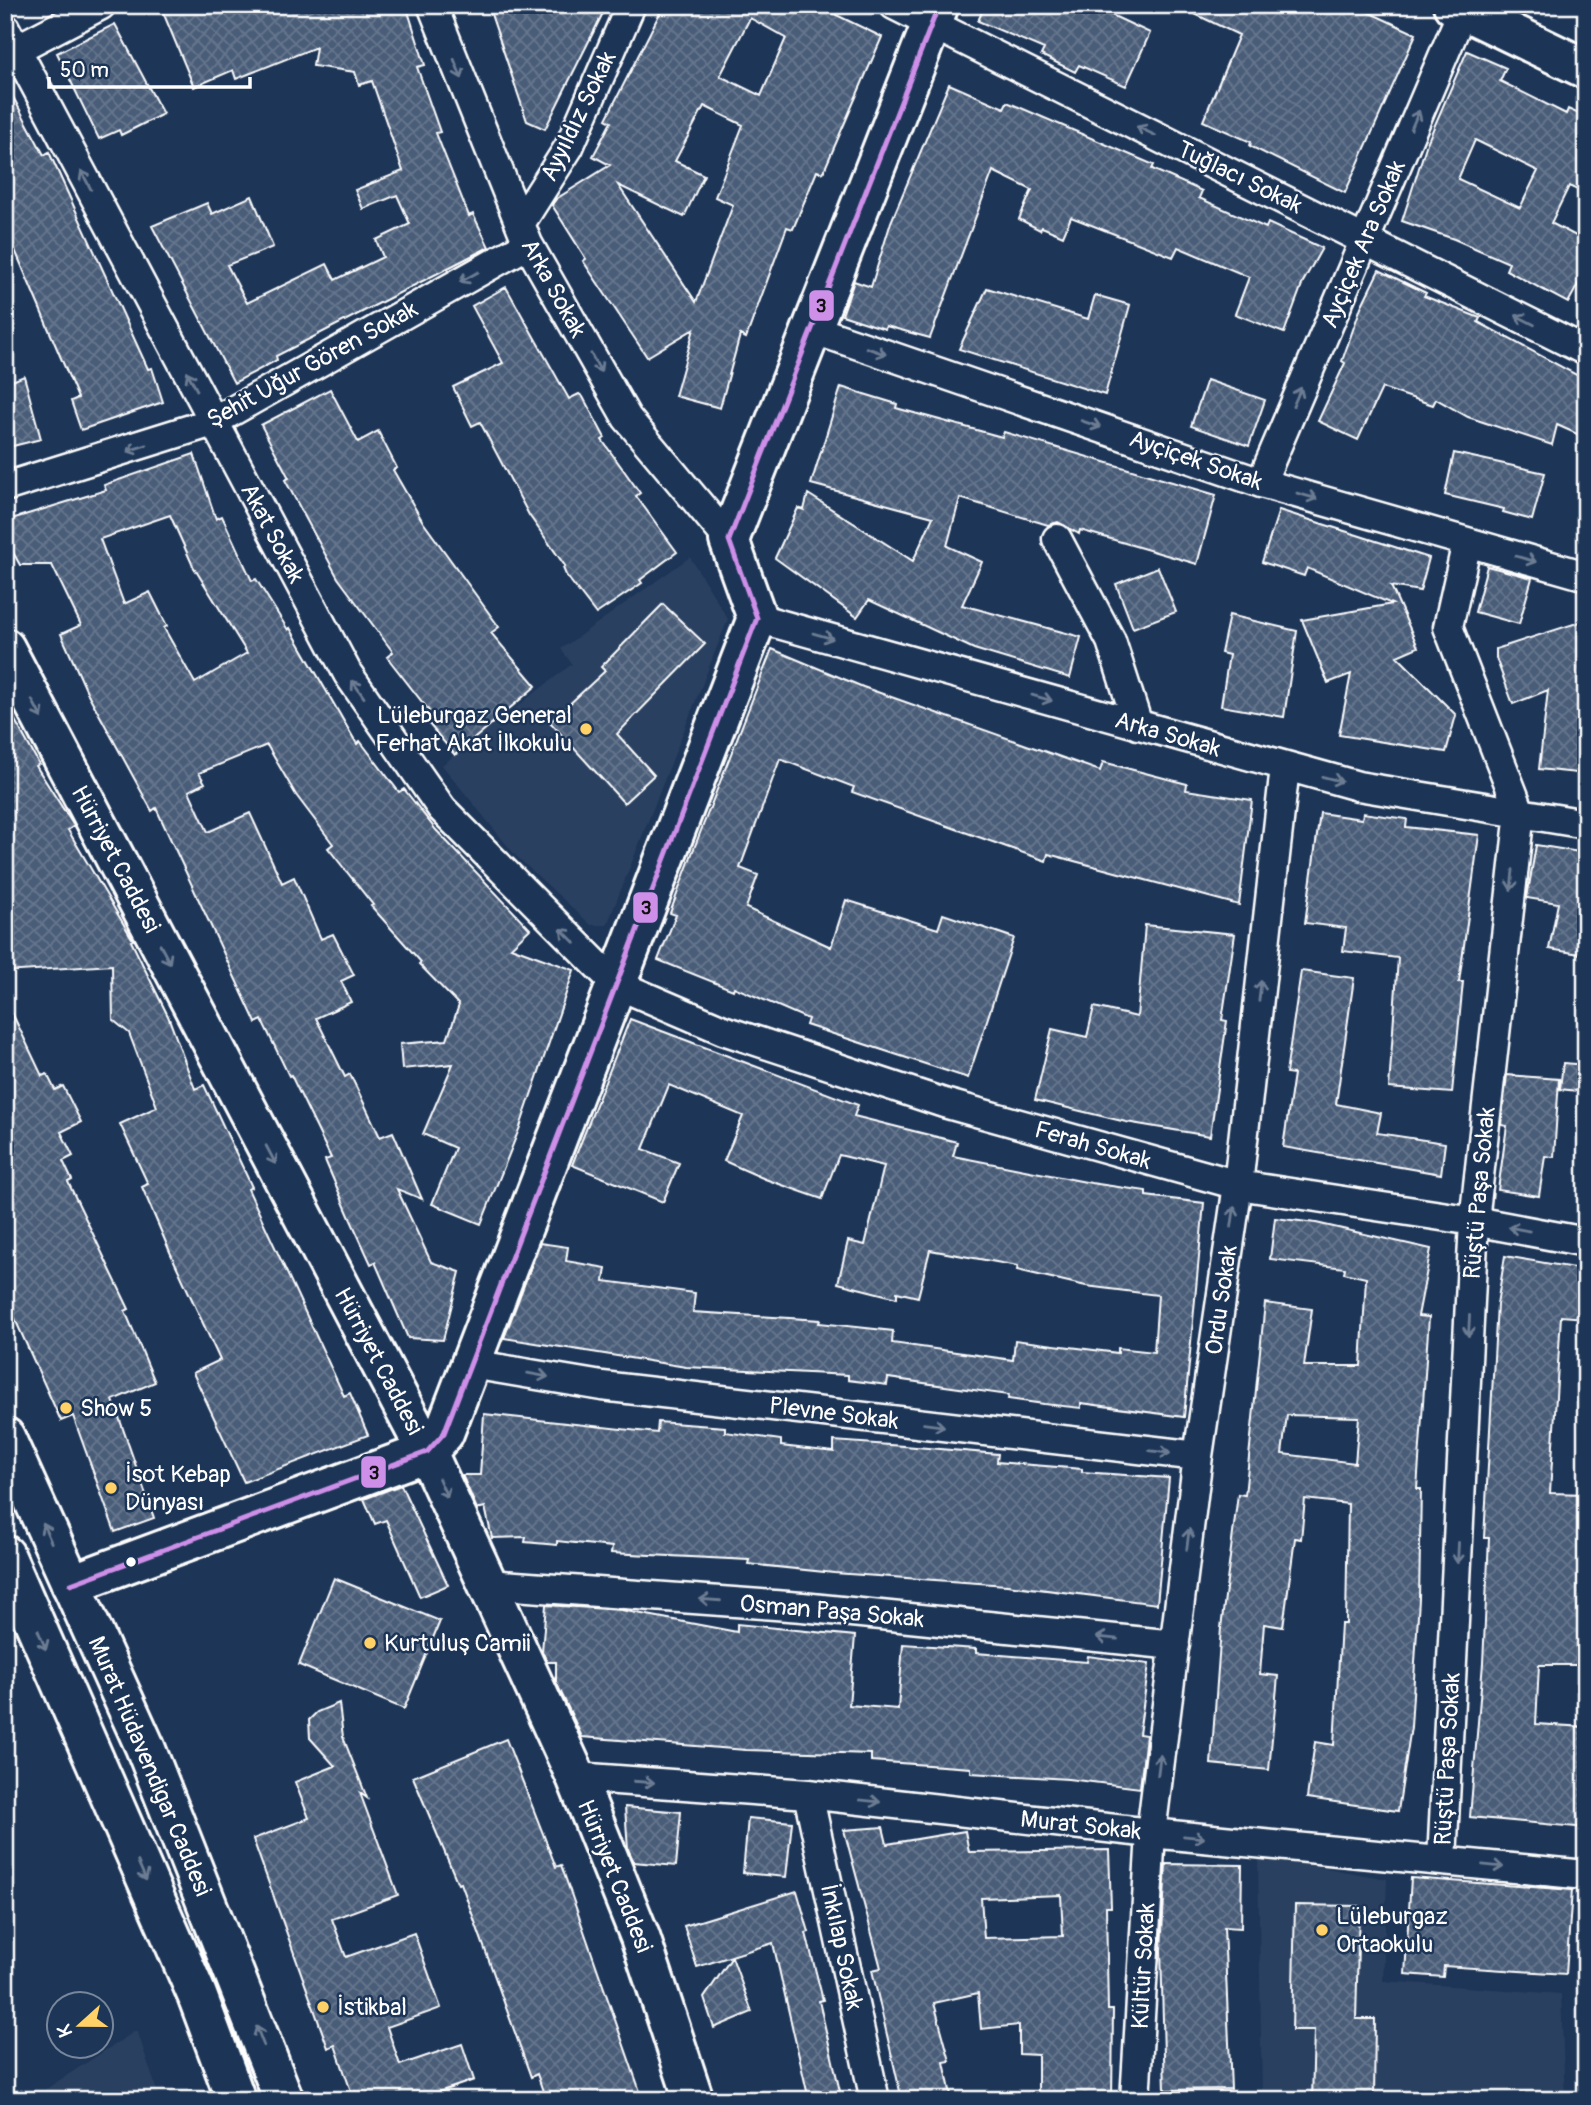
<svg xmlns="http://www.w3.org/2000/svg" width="1591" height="2105" viewBox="0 0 1591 2105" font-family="Pangolin,sans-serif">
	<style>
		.built { fill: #2a4161 }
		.building { fill: url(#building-cross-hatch); stroke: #fff; stroke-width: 2; fill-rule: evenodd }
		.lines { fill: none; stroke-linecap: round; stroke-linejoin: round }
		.street-casing { stroke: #fff; stroke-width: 33 }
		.secondary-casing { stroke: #fff; stroke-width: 44 }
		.highway-casing { stroke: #fff; stroke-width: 44 }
		.street { stroke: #1d3557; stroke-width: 28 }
		.secondary { stroke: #1d3557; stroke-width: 38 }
		.highway { stroke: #1d3557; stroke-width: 38 }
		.bus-1-casing { stroke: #1d3557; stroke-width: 10 }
		.bus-1 { stroke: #ce8fe9; stroke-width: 5 }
		.oneway { stroke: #6c7c92 }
		.poi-dot { fill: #ffd166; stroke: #1d3557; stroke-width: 2.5 }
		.bus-dot { fill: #fff; stroke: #1d3557; stroke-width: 2.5 }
		.labels { text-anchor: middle; stroke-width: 5; stroke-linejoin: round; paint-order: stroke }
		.street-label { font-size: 24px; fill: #fff; stroke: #1d3557 }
		.poi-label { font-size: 24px; fill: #fff; stroke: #1d3557; text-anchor: start }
		.line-badge { stroke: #1d3557; stroke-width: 2.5 }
		.pale-badge-label { font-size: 19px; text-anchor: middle; font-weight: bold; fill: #111 }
	</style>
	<defs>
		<pattern id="building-cross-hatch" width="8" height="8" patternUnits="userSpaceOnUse" patternTransform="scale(1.75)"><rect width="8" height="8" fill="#4a5d79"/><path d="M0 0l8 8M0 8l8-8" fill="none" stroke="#65758d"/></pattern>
	</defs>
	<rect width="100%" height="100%" fill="#1d3557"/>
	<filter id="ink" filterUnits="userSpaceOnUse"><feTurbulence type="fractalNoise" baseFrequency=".0143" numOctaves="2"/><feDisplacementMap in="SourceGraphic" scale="14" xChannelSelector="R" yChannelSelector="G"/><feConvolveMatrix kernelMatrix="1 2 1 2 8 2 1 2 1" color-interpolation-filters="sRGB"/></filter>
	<g filter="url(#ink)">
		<path class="built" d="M690,557l38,62 -121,306h-16l-76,-70 -73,-90 130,-101 -11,-15z
			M1258,1856l129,23 -4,102 178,13 4,106h-303z
			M137,2030l23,70h-131z"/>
		<path class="building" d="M160,5h246l19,60 -8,2 23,65 -4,1 33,83 4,-2 16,33 -213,109 1,4 -43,23 -82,-157 55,-23 5,11 40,-18 21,51 -46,18 20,38 80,-39 8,16 48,-23 -7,-17 34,-16 -13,-29 -34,14 -8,-19 48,-19 -31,-90 -13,4 -4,-13 -42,-6 3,-19 -80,32 -3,-9 -39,17z
			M507,5h100l-62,124 -18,-8 -37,-110z
			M664,5h152l66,32 -59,136 -6,-2 -24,58 -6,-2 -41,111 -6,-3 -20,73 -45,-12 19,-67 -47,28 -64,-96 3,-2 -34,-54 4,-6 54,-34 -17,-9 18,-34 -5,-3zM750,18l36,20 -25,58 -41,-20zM704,106l39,19 -28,72 18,8 -37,97 -78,-117 66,32 20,-42 -29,-14z
			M985,5h123l-3,7 45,21 -24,53 -47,-21 -4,7 -34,-17 3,-6 -66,-28z
			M1176,5h177l63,29 -71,159 -95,-47 1,-4 -48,-21 36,-86z
			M115,24l48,90 -42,21 -2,-5 -20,9 -42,-86z
			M1467,51l39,17 -6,13 66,33 2,-5 18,8v77l-17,-8 -18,37 35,18v29l-18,33 -62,-33 3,-7 -55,-24 -52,-18 25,-78zM1475,140l63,31 -18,37 -62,-29z
			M5,82l39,73 5,-3 99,217 4,-1 11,34 -82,28 -10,-29 7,-3 -63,-148 -4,1 -6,-13z
			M949,84l55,24 3,-6 147,63 -2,4 50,22 -3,7 67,30 2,-5 54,25 -19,34 -19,51 -49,-19 14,-37 -71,-30 -5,10 -102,-40 -8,19 -21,-9 -2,3 -21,-11 13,-29 -39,-19 -63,167 -44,-12 -1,3 -43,-14 12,-34 17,6 20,-65z
			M1379,270l47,23 -2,3 56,22 -2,4 108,58v58l-29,-13 -5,20 -84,-28 -32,-18 -3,6 -51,-17 -24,52 -40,-19 27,-58 -3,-2 19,-54z
			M506,287l63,112 10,-5 4,3 22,41 -3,2 38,53 -4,3 41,56 -37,28 2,3 -46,31 -30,-39 -3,-7 2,-2 -36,-51 -49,-93 -8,4 -19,-39 50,-24 -31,-57z
			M987,288l101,31 7,-24 35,10 -25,90 -146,-46z
			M24,376l17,63 -36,9v-64z
			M1207,380l58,20 -16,46 -58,-20z
			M841,387l56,17 -1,4 106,29 2,-5 212,63 -19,69 -117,-34 -1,4 -21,-12 -10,3 -88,-27 -13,48 35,16 -20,43 119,32 -11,41 -96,-29 -105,-49 -12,17 -82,-59 23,-50 6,2 4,-16 105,67 20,-44 -122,-33z
			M330,389l28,53 20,-11 19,37 -4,2 30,52 76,105 -8,6 45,53 -81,69 -32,-38 6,-6 -42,-54 6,-5 -55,-74 -53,-98 4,-2 -28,-53z
			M1454,453l91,20 -13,47 -29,-8 1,-3 -59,-14z
			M194,454l22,65 6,-3 30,65 4,-2 32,51 2,-2 67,116 3,-3 39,51 5,-3 32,41 94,99 -19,18 63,23 -54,157 -39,97 -49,-20 23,-56 -32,-14 30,-70 -51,5 -2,-25 47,-4 12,-35 -40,-41 2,-2 -50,-56 2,-1 -45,-57 5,-4 -37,-49 -29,-50 -68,28 6,10 -16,8 19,41 42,-19 32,70 12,-6 27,62 12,-5 21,41 -13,6 10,21 -35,16 29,59 5,-3 30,63 13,-5 29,67 -25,-10 34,73 29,10 -17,68 -35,-2 -33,-76 -4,2 -21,-46 -25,-58 6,-2 -40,-83 -2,1 -27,-56 -6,3 -100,-215 -4,3 -65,-119 -26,-58 20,-9 -29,-60h-32l-15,-27v-17l101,-31 -2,-5zM170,515l23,51 54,87 -52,30 -31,-55 3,-2 -17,-34 -26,12 -24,-65z
			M1279,510l150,48 -9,33 -29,-5 27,61 -21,9 59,59 -10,37 -107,-17 12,-61 -23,9 -26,-63 90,-16 -85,-36 -3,8 -42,-14z
			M1487,566l45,12 -13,46 -44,-12z
			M1158,567l18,45 -43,16 -17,-44z
			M663,604l42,40 -88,90 37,41 -30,28 -74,-81 55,-51 -4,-4z
			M1229,615l68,16 -13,86 -63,-11 8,-51 -8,-2z
			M1586,620v154l-47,-5 9,-79 -35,14 -17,-46v-9z
			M772,649l91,38 237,84 3,-9 84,22 -1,6 66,10 -13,105 -191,-51 -2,7 -194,-69 2,-5 -74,-28 -40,109 18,7 -12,33 85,39 15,-47 92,29 5,-15 71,24 -46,140 -162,-53 2,-6 -74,-32 -1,3 -75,-30 18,-45 -6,-2 23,-62z
			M5,702l34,62 -3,2 38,60 -6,4 65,110 -2,1 37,75 27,73 9,-4 48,102 -4,2 96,207 6,-3 18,42 -124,47 -51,-109 27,-13 -50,-108 -28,-65 6,-3 -28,-60 37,-17 -28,-74 -16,-13 -1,-55 -107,7z
			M1320,813l42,6 1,-6 44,6 -1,8 73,8 -20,147h4l-11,111 -63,-5 9,-130 -55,-7 3,-23 -41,-5z
			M1536,845l50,8v102l-37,-6 9,-46 -31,-5z
			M1145,925l90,9 -13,86 5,1 -17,115 -84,-14 -91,-22 17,-71 35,8 7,-30 43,10z
			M1301,971l53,7 -18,126 45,9 -4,20 68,10 -4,31 -158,-27 11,-73 -8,-1z
			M5,998l37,78 5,-2 8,16 8,-4 18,36 -20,10 12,24 -10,5 9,19 -4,2 61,127 -4,2 30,71 -42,18 41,118 -39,14 -42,-116 -12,5 -56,-124z
			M630,1019l228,86 -4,11 103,26 -4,14 138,27 55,8v5l58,7 -20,214 -103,-14v5l-37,-4 -36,-5 1,-4 -121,-17 -1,7 -39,-5v-5l-162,-8 -182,-29 36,-95 28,4 -2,14 40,7 -2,13 91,12 -2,19 127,8 -1,3 74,8 -1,12 121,17 2,-20 103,13v-5l36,4 4,-57 -72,-9 -69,-16 1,-4 -88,-16 -12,47 -21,-5v6l-59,-15 10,-42 17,4 19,-79 -45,-11 -17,44 -57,-20 -41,-18 19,-45 -74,-31 -26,64 36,14 -16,39 -91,-37z
			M1563,1063l23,2v27l-26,-3z
			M1507,1075l52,4 -5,78 -9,-1 -6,40 -41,-6 9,-64 -6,-1z
			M1275,1218l41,5 115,26 -13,67 11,1 -12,172h4l-2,110 -8,128 -13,84 -91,-13 8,-56 19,3 7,-121h5l2,-120 -43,-5 -4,40 -6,-1 -12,89 -19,-3 -4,50 18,2 -9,94 -58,-6 10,-136 17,-134 7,1 20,-192 47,6 -8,57h57l5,-88 -22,-5 1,-5 -75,-9zM1287,1415l72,2 -4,46 -73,-9z
			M1505,1256l81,14v48l-25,-2 -11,177 36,1v171h-47l-3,59 50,3v101l-116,-11 13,-154 6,-125h-5l13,-234z
			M484,1414l173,19 1,-11 67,5v5l56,8v6l53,6v-11l70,5 94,8 -1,8 85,7v3l87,6 -12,126 -150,-19 -173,-12 -86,-9 1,-4 -138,-7 1,-6 -55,-6v4l-32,-3 1,-5 -34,1 -7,-31 -8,2 -15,-34h18z
			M401,1485l47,100 -28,12 -34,-77 -11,4 -11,-25z
			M334,1578l106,43 -36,88 -105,-44z
			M546,1605l75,5 116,22v-8l118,12 -6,69 49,4 5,-65 73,5v4l111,9 1,-6 61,8 -10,70 7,1 -6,53 -72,-9 -97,-6v-5l-100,-7v-7l-125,-4 -164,-13 -26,-55v-20h-9l-5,-11z
			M339,1703l4,34 24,61 -7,-5 38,102 -66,24 14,38 68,-24 27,75 -54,19 13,38 62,-21 12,36 -44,15 1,5h-77l-19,-55 -7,3 -75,-209 56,-21 -14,-36 40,-16 -25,-28 -1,-18 8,-8z
			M506,1739l50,128 5,-2 82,235h-97l-9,-26 -6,3 -70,-194 -3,1 -45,-107z
			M625,1807l56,5 -5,54 -42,-4 -6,-13z
			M748,1818l44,4 -6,55 -43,-4z
			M883,1827l4,17 78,-13 4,21 140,-2 2,57h-5l2,103h5l-1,90h-74v-45l-19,-1v-29l-38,4 -3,-36 -44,10 16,58 -6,1 8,38h-50l-30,-130 9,-2 -37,-138zM1061,1895l2,41 -79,2 -3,-40z
			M1166,1864l76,1 -1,63 -17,-1 7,162 -66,1 -4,-140z
			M1411,1878l161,12 -6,84 -122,-8 -1,11 -38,-3z
			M797,1891l12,41 -3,1 17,67 -4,1 23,99h-33l-36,-157 -76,24 -13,-41z
			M1295,1905l64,1 -3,113h19l-1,81h-62l2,-70h-22z
			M732,1957l20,55 -38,16 -10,-30z"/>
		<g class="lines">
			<defs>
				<path id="street" d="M432,5l96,239 99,174 102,122
					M894,5l692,346
					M5,28l343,646 94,135 174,175 107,46 221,73 294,82 236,36 112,21
					M5,55l96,-50
					M520,224l49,-77 62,-142
					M812,329l449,154 325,93
					M1261,483l204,-478
					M5,487l208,-65 315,-178
					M1057,539l54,102 27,84
					M757,618l601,168 228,38
					M471,1364l131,22 596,70
					M488,1584l314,23 373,38
					M576,1777l232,17 343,39 435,42
					M808,1794l67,306
					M1442,1861l32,-640 46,-409 -72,-185 19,-85
					M1135,2100l16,-267 47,-377 40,-271 47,-418"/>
				<path id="secondary" d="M1453,5l133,64
					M5,648l422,804 149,325 64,160 54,163
					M71,1584l356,-132 17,-19 313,-815 -28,-78 210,-535"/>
				<path id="highway" d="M5,1437l140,310 139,353
					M5,1555l192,440 39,105"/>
			</defs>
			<use href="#street" class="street-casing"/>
			<use href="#secondary" class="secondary-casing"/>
			<use href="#highway" class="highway-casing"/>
			<use href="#street" class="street"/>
			<use href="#secondary" class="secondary"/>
			<use href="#highway" class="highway"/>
			<defs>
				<path id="bus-1" d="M71,1584l356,-132 17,-19 313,-815 -28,-78 210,-535"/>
			</defs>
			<use href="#bus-1" class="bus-1-casing"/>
			<use href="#bus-1" class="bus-1"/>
		</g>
		<defs><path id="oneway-shaft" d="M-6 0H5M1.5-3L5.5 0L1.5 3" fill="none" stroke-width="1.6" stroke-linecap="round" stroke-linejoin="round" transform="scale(1.75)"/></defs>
		<g class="oneway">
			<use href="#oneway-shaft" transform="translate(458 69) rotate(68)"/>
			<use href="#oneway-shaft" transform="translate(1415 120) rotate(-67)"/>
			<use href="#oneway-shaft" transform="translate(1146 131) rotate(-154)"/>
			<use href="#oneway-shaft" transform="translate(86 180) rotate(-118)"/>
			<use href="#oneway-shaft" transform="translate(469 277) rotate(151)"/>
			<use href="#oneway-shaft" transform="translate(1525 320) rotate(-153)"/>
			<use href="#oneway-shaft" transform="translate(876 351) rotate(19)"/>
			<use href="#oneway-shaft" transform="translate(596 363) rotate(61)"/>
			<use href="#oneway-shaft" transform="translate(192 381) rotate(-118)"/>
			<use href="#oneway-shaft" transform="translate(1297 397) rotate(-67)"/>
			<use href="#oneway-shaft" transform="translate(1091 424) rotate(19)"/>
			<use href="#oneway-shaft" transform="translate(137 448) rotate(163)"/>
			<use href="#oneway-shaft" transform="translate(1307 496) rotate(16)"/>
			<use href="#oneway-shaft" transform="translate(1526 559) rotate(16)"/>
			<use href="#oneway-shaft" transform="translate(823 636) rotate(16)"/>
			<use href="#oneway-shaft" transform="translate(358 689) rotate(-125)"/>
			<use href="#oneway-shaft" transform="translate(1042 698) rotate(16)"/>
			<use href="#oneway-shaft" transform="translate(37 709) rotate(62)"/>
			<use href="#oneway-shaft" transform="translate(1332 779) rotate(14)"/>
			<use href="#oneway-shaft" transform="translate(1512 880) rotate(96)"/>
			<use href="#oneway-shaft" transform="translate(568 936) rotate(-135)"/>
			<use href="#oneway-shaft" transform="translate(165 954) rotate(62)"/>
			<use href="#oneway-shaft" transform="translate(1260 991) rotate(-84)"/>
			<use href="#oneway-shaft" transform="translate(271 1155) rotate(62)"/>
			<use href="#oneway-shaft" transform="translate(1233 1217) rotate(-82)"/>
			<use href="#oneway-shaft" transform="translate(1519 1229) rotate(-169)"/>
			<use href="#oneway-shaft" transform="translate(1469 1326) rotate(93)"/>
			<use href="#oneway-shaft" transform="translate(538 1375) rotate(10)"/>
			<use href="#oneway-shaft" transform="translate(934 1425) rotate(7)"/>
			<use href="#oneway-shaft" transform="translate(1160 1452) rotate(7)"/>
			<use href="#oneway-shaft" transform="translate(443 1488) rotate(65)"/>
			<use href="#oneway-shaft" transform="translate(47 1533) rotate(-114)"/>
			<use href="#oneway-shaft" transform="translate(1188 1539) rotate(-83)"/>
			<use href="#oneway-shaft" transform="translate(1458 1553) rotate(93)"/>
			<use href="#oneway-shaft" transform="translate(710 1600) rotate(-176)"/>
			<use href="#oneway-shaft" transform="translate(1107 1638) rotate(-174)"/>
			<use href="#oneway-shaft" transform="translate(42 1640) rotate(67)"/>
			<use href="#oneway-shaft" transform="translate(1159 1765) rotate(-83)"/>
			<use href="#oneway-shaft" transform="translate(644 1782) rotate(4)"/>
			<use href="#oneway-shaft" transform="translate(870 1801) rotate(6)"/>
			<use href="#oneway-shaft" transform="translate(1194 1837) rotate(6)"/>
			<use href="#oneway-shaft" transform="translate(1493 1866) rotate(6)"/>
			<use href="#oneway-shaft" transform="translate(142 1871) rotate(66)"/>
			<use href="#oneway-shaft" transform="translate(260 2036) rotate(-111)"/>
		</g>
	</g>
	<g class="poi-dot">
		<circle cx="586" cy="729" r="7"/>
		<circle cx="66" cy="1408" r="7"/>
		<circle cx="111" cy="1488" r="7"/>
		<circle cx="370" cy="1643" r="7"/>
		<circle cx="1322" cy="1930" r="7"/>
		<circle cx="323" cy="2007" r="7"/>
	</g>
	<circle class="bus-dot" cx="131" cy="1562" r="6"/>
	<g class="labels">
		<g class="street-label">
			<text transform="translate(578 116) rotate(-64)" y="8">Ayyıldız Sokak</text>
			<text transform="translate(1240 177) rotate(26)" y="8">Tuğlacı Sokak</text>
			<text transform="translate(1363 244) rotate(-67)" y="8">Ayçiçek Ara Sokak</text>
			<text transform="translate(554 288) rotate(61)" y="8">Arka Sokak</text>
			<text transform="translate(312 364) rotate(-29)" y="8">Şehit Uğur Gören Sokak</text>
			<text transform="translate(1196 460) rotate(19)" y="8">Ayçiçek Sokak</text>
			<text transform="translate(273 533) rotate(62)" y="8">Akat Sokak</text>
			<text transform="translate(1168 734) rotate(16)" y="8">Arka Sokak</text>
			<text transform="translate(116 859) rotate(62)" y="8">Hürriyet Caddesi</text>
			<text transform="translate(1093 1145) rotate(16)" y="8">Ferah Sokak</text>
			<text transform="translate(1479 1193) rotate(-85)" y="8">Rüştü Paşa Sokak</text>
			<text transform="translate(1221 1300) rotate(-82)" y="8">Ordu Sokak</text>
			<text transform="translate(379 1361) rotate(62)" y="8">Hürriyet Caddesi</text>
			<text transform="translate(834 1413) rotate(7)" y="8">Plevne Sokak</text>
			<text transform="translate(832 1611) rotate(5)" y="8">Osman Paşa Sokak</text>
			<text transform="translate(1447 1759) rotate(-87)" y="8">Rüştü Paşa Sokak</text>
			<text transform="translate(150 1766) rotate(67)" y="8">Murat Hüdavendigar Caddesi</text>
			<text transform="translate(1081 1825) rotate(6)" y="8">Murat Sokak</text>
			<text transform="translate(615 1876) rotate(68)" y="8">Hürriyet Caddesi</text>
			<text transform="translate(842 1947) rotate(78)" y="8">İnkılap Sokak</text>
			<text transform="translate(1143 1966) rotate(-87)" y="8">Kültür Sokak</text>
		</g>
		<g class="poi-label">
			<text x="572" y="723" text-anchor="end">Lüleburgaz General<tspan x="572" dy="28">Ferhat Akat İlkokulu</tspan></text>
			<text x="80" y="1416">Show 5</text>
			<text x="125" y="1482">İsot Kebap<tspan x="125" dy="28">Dünyası</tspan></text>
			<text x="384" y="1651">Kurtuluş Camii</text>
			<text x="1336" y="1924">Lüleburgaz<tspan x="1336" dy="28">Ortaokulu</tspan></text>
			<text x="337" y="2015">İstikbal</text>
		</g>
	</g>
	<g class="line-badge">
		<rect x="808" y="289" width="27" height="33" rx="7" fill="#ce8fe9"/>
		<rect x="632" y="891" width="27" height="33" rx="7" fill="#ce8fe9"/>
		<rect x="360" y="1455" width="27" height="34" rx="7" fill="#ce8fe9"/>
	</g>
	<g class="pale-badge-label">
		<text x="821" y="312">3</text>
		<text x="646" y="914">3</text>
		<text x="374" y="1479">3</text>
	</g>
	<rect width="1591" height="2105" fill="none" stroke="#1d3557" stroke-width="28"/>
	<rect x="14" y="14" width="1563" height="2077" fill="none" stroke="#fff" stroke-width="2.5" filter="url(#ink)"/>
	<g transform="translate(80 2025) rotate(249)"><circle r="33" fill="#1d3557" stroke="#77869a" stroke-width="2"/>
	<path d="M0-5L12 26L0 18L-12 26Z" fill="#ffd166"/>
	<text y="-10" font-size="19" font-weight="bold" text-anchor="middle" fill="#ffffff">K</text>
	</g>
	<path d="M49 77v10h201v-10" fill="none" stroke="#ffffff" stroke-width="3.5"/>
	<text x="60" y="77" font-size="21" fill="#ffffff" stroke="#1d3557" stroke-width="5" paint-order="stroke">50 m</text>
</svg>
